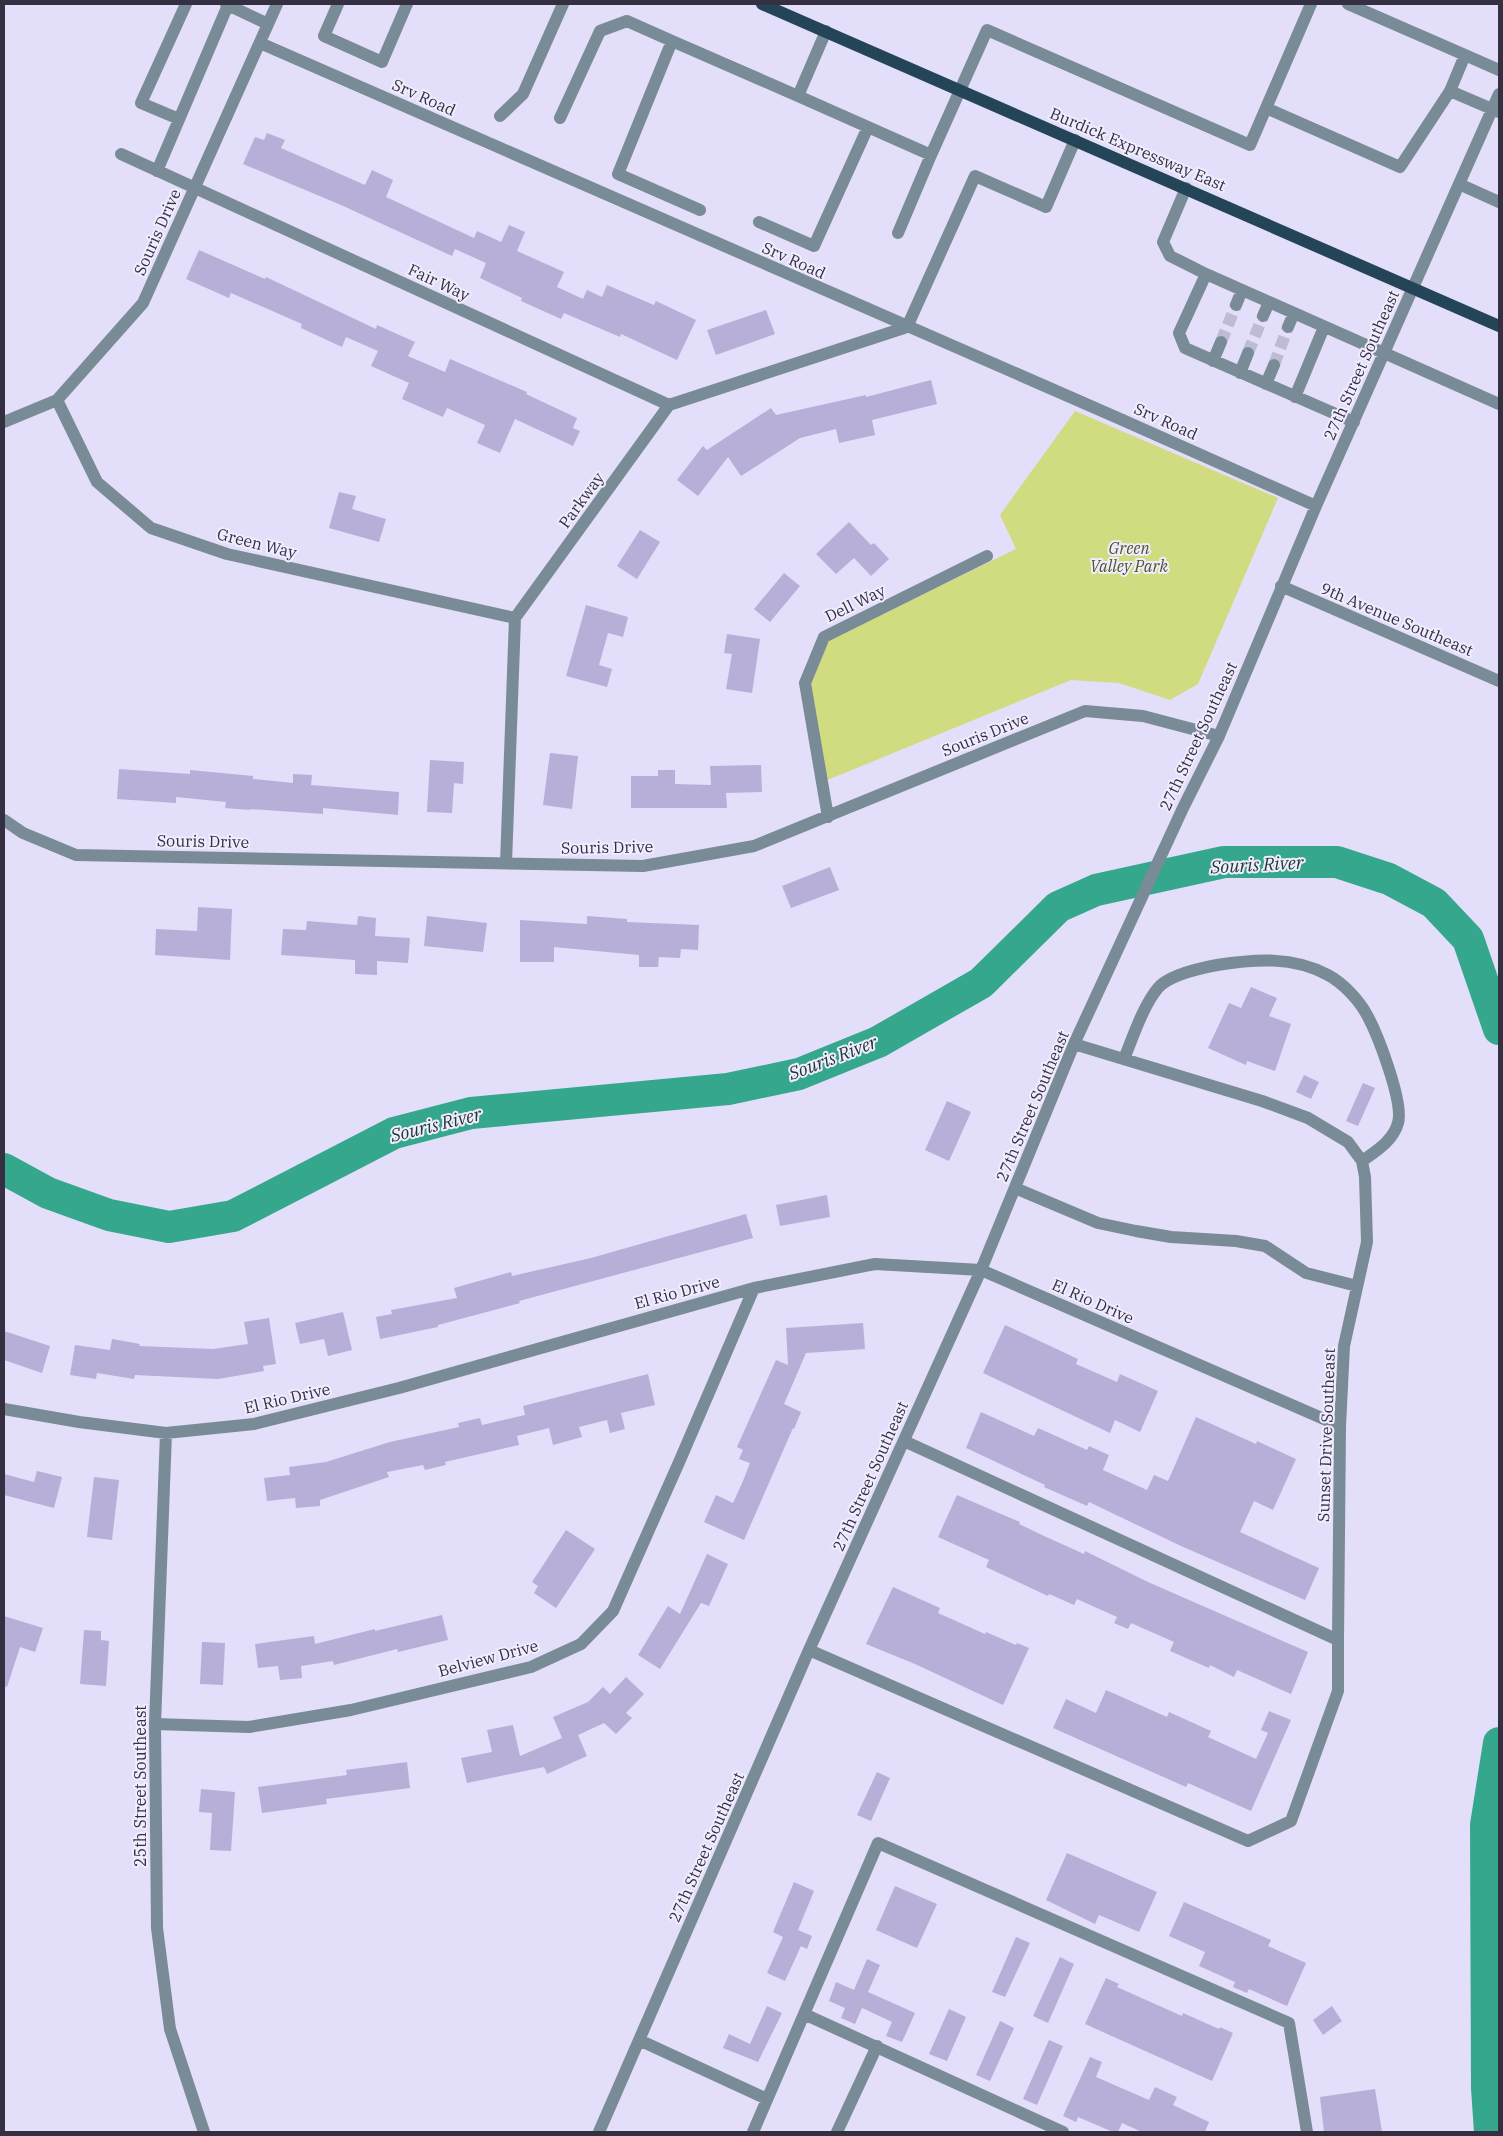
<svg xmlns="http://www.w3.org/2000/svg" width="1503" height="2136" viewBox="0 0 1503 2136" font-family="'IBM Plex Serif',serif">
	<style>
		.green { fill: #d1db80 }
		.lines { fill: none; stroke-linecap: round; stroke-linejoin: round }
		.river { stroke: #35a78d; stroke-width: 32 }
		.building { fill: #b8afd9 }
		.minor-tunnel { stroke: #c0bbd4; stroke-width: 12; stroke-dasharray: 12 6; stroke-linecap: butt }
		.minor { stroke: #798b96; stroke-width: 12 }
		.major { stroke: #234557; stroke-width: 12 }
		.labels { text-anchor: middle; stroke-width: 4; stroke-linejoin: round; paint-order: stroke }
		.street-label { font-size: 16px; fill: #343041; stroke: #f0edff }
		.park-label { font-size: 16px; font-style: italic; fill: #4f5427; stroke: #f0edff }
		.water-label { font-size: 18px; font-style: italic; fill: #203932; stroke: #f0edff }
	</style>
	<rect width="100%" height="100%" fill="#e3def9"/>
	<path class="green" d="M1075,411l203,87 -80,186 -28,16 -51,-17 -48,-3 -246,101 -17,-95 19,-45 189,-92 -16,-34z"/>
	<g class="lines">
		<path class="river" d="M4,1169l44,24 61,22 60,12 64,-11 161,-83 77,-20 257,-24 71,-15 79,-32 103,-59 77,-76 38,-17 128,-28h113l52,17 45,24 34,36 31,90
			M1490,2132l-3,-44 -1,-263 13,-82"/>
	</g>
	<path class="building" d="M267,133l18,7 -4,8 84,37 7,-15 21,10 -7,17 88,41 3,-7 24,11 8,-17 16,7 -8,19 47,21 -7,15 26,12 4,-9 15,7 5,-12 47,20 2,-4 40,19 -19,40 -56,-26 -1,3 -56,-24 -3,6 -40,-18 1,-3 -42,-20 6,-15 -31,-14 -3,7 -111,-51 -98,-41 12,-27 9,3z
		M199,250l66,29 1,-2 110,52 1,-4 38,17 -7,14 37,16 5,-13 77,33 -1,2 51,24 -4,10 7,3 -7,15 -58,-27 -15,34 -23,-10 8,-18 -38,-17 -4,9 -41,-18 7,-16 -38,-17 7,-15 -32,-14 -4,10 -41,-19 1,-4 -71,-31 -2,5 -43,-19z
		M766,310l9,24 -59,21 -9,-25z
		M931,380l6,24 -65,16 3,15 -36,8 -3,-14 -36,9 -59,38 -13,-19 -30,39 -21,-16 26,-34 4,4 64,-42 5,7 90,-20v2z
		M339,492l17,4 -4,13 34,10 -7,23 -50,-14z
		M849,522l22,23 3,-2 15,16 -18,17 -17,-18 -18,16 -20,-20z
		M640,530l20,12 -23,37 -20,-13z
		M784,573l16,13 -30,36 -16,-13z
		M586,605l42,12 -5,20 -15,-4 -9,32 13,4 -5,18 -41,-11z
		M727,634l33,5 -8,54 -26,-4 6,-35 -8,-1z
		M550,753l28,3 -6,53 -29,-4z
		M430,760l34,2 -1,22 -9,-1 -2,30 -25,-1z
		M761,765l1,27 -36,1 1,15h-96v-32h27v-6h17v14l36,1 -1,-19z
		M119,769l71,5v-4l63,6v3l40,4v-9l19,1 -1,10 88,7 -1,23 -75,-7v6l-73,-5v1l-25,-2 1,-6 -50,-5v6l-59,-4z
		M830,867l9,23 -48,18 -9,-22z
		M198,907l34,2 -2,51 -75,-5 1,-26 41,2z
		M358,916l18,2 -1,18 35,2 -2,25 -31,-2v14l-22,-1v-14l-74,-5 2,-26 23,1 1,-9 50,4z
		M427,916l60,7 -4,29 -59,-6z
		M587,916l40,3v3l72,3 -1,25 -17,-1 -1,9 -21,-1 -1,10h-19v-12l-85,-8v15h-34v-42l67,4z
		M1251,987l26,11 -8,18 22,8 -16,47 -28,-10 -1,4 -38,-17 21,-45 12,5z
		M1304,1075l15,7 -8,17 -15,-7z
		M1363,1083l12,5 -17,38 -12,-5z
		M947,1101l24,11 -22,49 -24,-11z
		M827,1195l3,22 -50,9 -4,-21z
		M746,1214l7,24 -234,63 1,2 -82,22v2l-58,12 -4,-22 16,-3 -1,-4 66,-12 -3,-10 57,-16 1,4 79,-18z
		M343,1312l9,38 -24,6 -4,-17 -24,5 -5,-21z
		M269,1318l7,46 -13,2 1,5 -46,8 -83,-4 -1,4 -37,-6 -1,6 -26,-4 5,-30 35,5 2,-11 28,5 -1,2 74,3 35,-5 -4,-22z
		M863,1323l2,26 -59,4 -22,51 17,8 -7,17 -1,-1 -49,112 -40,-18 12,-27 17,8 10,-22 7,-18 -11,-4 4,-9 -6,-3 39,-87 12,5 -2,-37z
		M1005,1325l73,34 -2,5 41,18 3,-8 38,17 -18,41 -25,-12 -5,13 -127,-60z
		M4,1331l46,15 -8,27 -38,-13z
		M648,1374l7,31 -34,8 4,16 -15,4 -3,-13 -28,7 3,10 -29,8 -4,-17 -32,8 2,9 -74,17 1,3 -21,5 -2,-5 -36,7 2,5 -69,23v6l-24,2 -1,-10 -28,3 -3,-23 26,-3 -1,-8 37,-5 64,-20 69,-15 -1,-4 22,-5 2,7 43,-10 -2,-9z
		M981,1412l53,24 4,-8 49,22 2,-4 20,9 -6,15 44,20 7,-15 14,6 28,-64 60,27 1,-3 39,18 -23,51 -19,-9 -14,31 79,36 -14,32 -124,-54 -92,-44 -2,4 -43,-19 1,-2 -79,-37z
		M37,1471l25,6 -8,31 -50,-13v-21l30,8z
		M94,1477l25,3 -7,60 -25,-3z
		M957,1495l63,27 -1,2 25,12 40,18 1,-3 63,31 160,70 -17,42 -54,-24 -3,7 -24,-12 -1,3 -39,-17 4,-9 -43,-19 -3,6 -14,-6 3,-6 -40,-18 -3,6 -25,-11 -1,2 -62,-29 3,-7 -51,-23z
		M566,1530l29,19 -39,59 -22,-15 4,-7 -6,-4z
		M707,1554l21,10 -19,42 -8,-3 -41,66 -22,-14 30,-49 12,8z
		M893,1587l47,21 -2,5 47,21 1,-2 30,13 1,-2 12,5 -26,57 -88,-41 -49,-20z
		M442,1615l6,25 -50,12 -1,-3 -63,16 -1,-4 -32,5 1,12 -22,2 -2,-14 -20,2 -3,-24 59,-8 1,8 60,-15v2z
		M4,1616l39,12 -8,24 -15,-5 -13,40 -3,-1z
		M84,1630l17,1v9l8,1 -3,45 -26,-2z
		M202,1642l23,1 -2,42 -23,-1z
		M626,1677l18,17 -18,19 6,5 -16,16 -12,-11 -26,12 9,21 -40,18 -3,-7 -77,16 -6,-25 31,-6 -5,-22 26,-5 7,31 42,-18 -9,-21 35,-15 15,-15 7,7z
		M1106,1690l61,27 2,-5 42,19 -3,6 48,22 12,-26 -7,-3 8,-19 22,9 -40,91 -63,-28 -2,4 -133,-59 13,-29 30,14z
		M407,1762l3,26 -84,11 1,5 -65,9 -4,-26 89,-12 -1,-5z
		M877,1772l13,6 -19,43 -14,-6z
		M201,1789l34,3 -4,59 -21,-1 2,-37 -13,-1z
		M1067,1853l90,39 -18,40 -40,-17 -4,9 -49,-24z
		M794,1882l20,9 -16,39 14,6 -5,13 -6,-3 -16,35 -18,-8 16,-36 -10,-5z
		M895,1886l42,18 -20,44 -41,-18z
		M1184,1902l87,38 -3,6 38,17 -19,43 -38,-17 -2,4 -14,-6 2,-5 -36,-16 6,-14 -36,-16z
		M1016,1937l14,6 -25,54 -13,-5z
		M1060,1957l14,7 -26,59 -15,-7z
		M867,1959l13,6 -12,27 47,21 -13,29 -16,-6 6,-14 -30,-14 -7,16 -14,-6 4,-10 -16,-7 7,-19 18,8z
		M1106,1978l13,6 -2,3 65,29 1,-3 36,16 1,-2 13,6 -21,48 -127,-57z
		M767,2006l15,7 -24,49 -35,-14 6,-14 21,10z
		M1332,2006l10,15 -19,14 -10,-15z
		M949,2009l17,8 -19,44 -18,-7z
		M1000,2021l14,7 -24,53 -14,-6z
		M1049,2040l14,6 -26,59 -14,-6z
		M1090,2057l12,5 -6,15 53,23 6,-13 22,10 -4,8 36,17 -4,10h-63l-20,-9 -4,9h-5l-35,-15 -2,5 -13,-6z
		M1375,2089l7,43h-58l-4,-35z"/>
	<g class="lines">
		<path class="minor-tunnel" d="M1221,342l15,-37
			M1248,353l15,-37
			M1274,365l14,-38"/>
		<path class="minor" d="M338,4l-14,32 58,26 25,-58
			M1348,4l117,51
			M228,5l40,19
			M260,43l858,375 198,88
			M1499,70l-34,-15 -15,36 49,21
			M798,96l133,59 56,-125 263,115 61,-141
			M1266,108l134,59 50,-76
			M500,116l23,-22 40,-90
			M560,118l40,-87 27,-10 45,20
			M179,119l-38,-16 45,-99
			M121,154l548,251
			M157,171l71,-166 -2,-1
			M1459,184l40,18
			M1186,188l-23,54 7,14 36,18 293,130
			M700,210l-82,-36 54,-133 126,55 28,-65
			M759,222l55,24 54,-119
			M898,233l33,-78
			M1206,274l-27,59 6,15 169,74
			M1236,305l6,-15
			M1263,316l6,-14
			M1288,327l6,-14
			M1213,361l8,-19
			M1240,373l8,-20
			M1266,384l8,-19
			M1295,397l29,-70
			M57,400l40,82 54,46 76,26 288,64
			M4,422l53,-22 86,-97 134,-299
			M1281,586l218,95
			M828,817l-23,-134 19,-46 163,-81
			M4,820l19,13 53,22 567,11 111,-20 331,-135 58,5 76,20
			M506,863l9,-245 154,-213 238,-78 68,-151 71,31 29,-67
			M1074,1044l188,57 46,17 40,24 14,19 3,16 2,65 -23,104 -4,80 -2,214
			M1124,1059c9,-22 19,-53 34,-71 11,-13 43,-20 59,-23 38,-6 76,-9 111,10 15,8 31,25 39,40 11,20 37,88 31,108 -5,18 -22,28 -36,38
			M1015,1188l83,35 38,8 35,6 65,4 29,5 41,27 51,13
			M4,1409l75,13 87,11 88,-9 145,-36 355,-100 121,-24 106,6 359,156
			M166,1433l-11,291 2,204 13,101 34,103
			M809,1650l439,191 43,-20 47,-130v-51l-434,-199
			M155,1724l94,3 102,-17 180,-43 50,-23 32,-33 67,-151 74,-172
			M804,2014l259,118
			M639,2040l128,59
			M599,2132l210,-482 172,-380 93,-226 109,-236 36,-72 97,-230 183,-412
			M753,2132l125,-289 411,180 18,109
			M837,2132l40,-86"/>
		<path class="major" d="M762,4l737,322"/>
	</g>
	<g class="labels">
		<g class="street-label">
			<text transform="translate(424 97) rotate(24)" y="6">Srv Road</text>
			<text transform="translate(1138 149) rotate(23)" y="6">Burdick Expressway East</text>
			<text transform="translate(157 232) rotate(-66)" y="6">Souris Drive</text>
			<text transform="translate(794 260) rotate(24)" y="6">Srv Road</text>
			<text transform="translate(439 282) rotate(25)" y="6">Fair Way</text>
			<text transform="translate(1361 365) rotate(-66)" y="6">27th Street Southeast</text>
			<text transform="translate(1166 421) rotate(24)" y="6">Srv Road</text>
			<text transform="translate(581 500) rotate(-54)" y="6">Parkway</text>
			<text transform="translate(257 543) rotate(14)" y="6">Green Way</text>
			<text transform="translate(855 603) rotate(-26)" y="6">Dell Way</text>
			<text transform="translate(1397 619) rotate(23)" y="6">9th Avenue Southeast</text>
			<text transform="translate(985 734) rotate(-22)" y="6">Souris Drive</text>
			<text transform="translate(1198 736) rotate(-65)" y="6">27th Street Southeast</text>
			<text transform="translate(203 841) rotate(1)" y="6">Souris Drive</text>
			<text transform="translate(607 847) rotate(-1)" y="6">Souris Drive</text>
			<text transform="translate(1032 1106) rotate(-67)" y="6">27th Street Southeast</text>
			<text transform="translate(677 1292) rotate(-15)" y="6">El Rio Drive</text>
			<text transform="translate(1093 1301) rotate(24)" y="6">El Rio Drive</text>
			<text transform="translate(287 1398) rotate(-13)" y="6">El Rio Drive</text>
			<text transform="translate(1326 1435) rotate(-88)" y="6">Sunset Drive Southeast</text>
			<text transform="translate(870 1476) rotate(-66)" y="6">27th Street Southeast</text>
			<text transform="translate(488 1658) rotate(-15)" y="6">Belview Drive</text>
			<text transform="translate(140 1786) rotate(-90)" y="6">25th Street Southeast</text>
			<text transform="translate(706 1847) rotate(-66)" y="6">27th Street Southeast</text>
		</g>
		<g class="park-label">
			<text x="1129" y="554">Green<tspan x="1129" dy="18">Valley Park</tspan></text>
		</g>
		<g class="water-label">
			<text transform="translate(1257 865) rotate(-3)" y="6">Souris River</text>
			<text transform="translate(833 1058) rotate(-21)" y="6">Souris River</text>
			<text transform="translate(436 1125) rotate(-14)" y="6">Souris River</text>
		</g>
	</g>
	<rect width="1503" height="2136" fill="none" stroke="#343041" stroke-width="10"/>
</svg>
